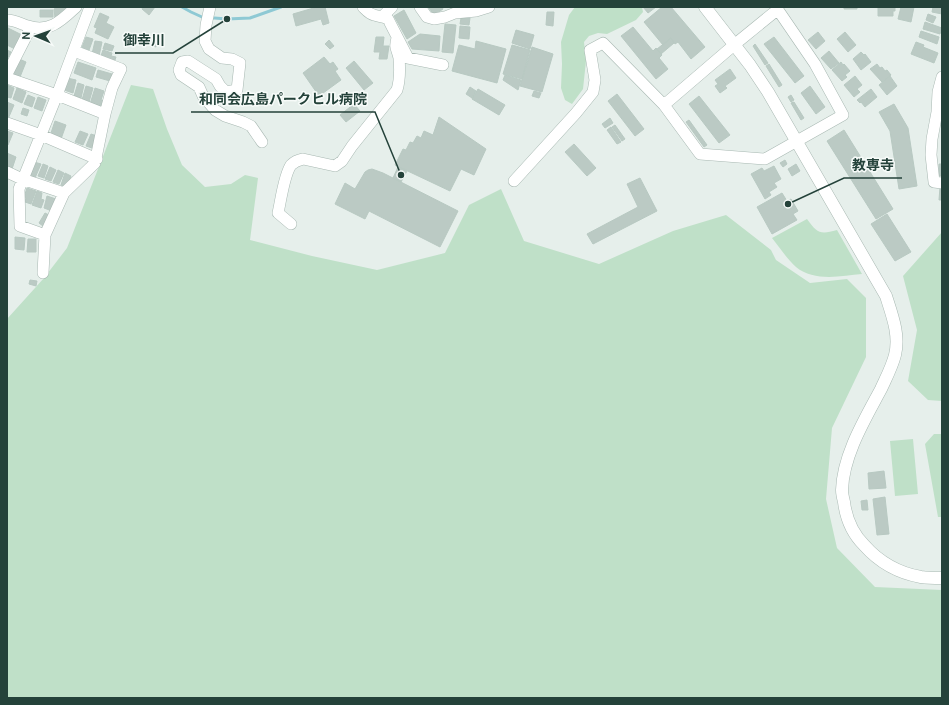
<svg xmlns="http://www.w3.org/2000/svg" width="949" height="705" viewBox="0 0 949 705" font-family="Cabin,'Noto Sans JP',sans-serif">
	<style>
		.green { fill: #bfe0c8 }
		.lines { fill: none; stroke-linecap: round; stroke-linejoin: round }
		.stream { stroke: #8ec9d4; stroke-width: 3 }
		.building { fill: #bbcac4; stroke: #b8c9c2 }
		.minor-casing { stroke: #a8b8b2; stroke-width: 12 }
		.tertiary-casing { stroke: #a8b8b2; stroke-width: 13 }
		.minor { stroke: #fff; stroke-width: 11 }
		.tertiary { stroke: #fff; stroke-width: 12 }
		.leader { fill: none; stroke: #24423a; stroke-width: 1.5 }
		.callout-dot { fill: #24423a; stroke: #f7fbf9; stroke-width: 1.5 }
		.callout-label { font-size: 14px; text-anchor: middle; font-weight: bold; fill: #24423a; stroke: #f7fbf9; stroke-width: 3; stroke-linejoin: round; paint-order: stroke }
	</style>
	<rect width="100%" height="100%" fill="#e6efeb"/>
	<path class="green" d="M575,7h67l1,5 -7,8 -29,14 -9,-1 -9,3 -5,6 2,19 -3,28 -11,15 -7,-4 -4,-12 1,-24 -1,-22 8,-27z
		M131,85l22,4 14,40 15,36 23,22 26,-3 14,-9 13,3 -8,62 62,16 65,14 68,-17 24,-48 32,-16 23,52 75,23 74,-33 53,-16 45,35 5,10 34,23 37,-4 19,19v59l-34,71 -6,71 11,49 38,39 67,3v108h-935v-379l37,-41 23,-30z
		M807,219c10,14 13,16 30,11l25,44c-21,2 -48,8 -66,-7 -9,-8 -16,-19 -24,-29z
		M942,232v169l-14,-1 -20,-19 9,-51 -14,-54z
		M934,434h8v83h-4l-13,-73z
		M913,439l5,55 -23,2 -5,-55z"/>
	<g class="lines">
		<path class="stream" d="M182,7l9,5 11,5 25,2 23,-1 31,-11"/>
	</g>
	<path class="building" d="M58,7h11l-14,11 -1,-9z
		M143,7h12l-6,8 -7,-6z
		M317,7h8l4,16 -6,2 -2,-6 -25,7 -3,-12z
		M430,7h12l1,2 -9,6 -5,-7z
		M643,7h13l-8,6z
		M662,7h9l34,40 -14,12 -13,-17 -3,2 -4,-6 -8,7 -19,-23z
		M844,7h13v2h-13z
		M878,7h17v4h-2v5h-15z
		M901,7h13l-3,15 -13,-3z
		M933,7h9v7l-10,-2z
		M40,10h13v7h-13z
		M404,10l12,23 -9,6 -13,-23z
		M547,12h7l-1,14 -7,-1z
		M100,13l9,4 -3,6 8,4 -6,12 -13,-6 2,-5 -3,-1z
		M928,14l8,3 -3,6 -7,-3z
		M461,18h9l-1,7 -9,-1z
		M925,22l17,6 -2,6 -17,-5z
		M445,24l11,1 -3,28 -11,-1z
		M460,26l10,1 -1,12 -10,-1z
		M633,27l20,24 3,-3 6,7 -3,3 9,11 -12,10 -35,-43z
		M8,28l14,7 -7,14 -8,-4v-14z
		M516,30l18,5 -4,14 -18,-6z
		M921,31l18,6 -2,7 -18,-7z
		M818,32l7,9 -9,8 -8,-9z
		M845,32l11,13 -8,7 -11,-13z
		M420,34l20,2 -1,15 -27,-2 -4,-7z
		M86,37l7,2 -5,14 -7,-3z
		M144,37l6,2 -2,4 -6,-3z
		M376,37h8l-1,9h6l-2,13h-8l1,-7h-6z
		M774,37l30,39 -9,7 -31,-39z
		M671,38l3,5 -13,11 -4,-5z
		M151,40l7,3 -2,4 -7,-3z
		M329,40l5,6 -4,3 -5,-5z
		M95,41l7,1 -3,14 -7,-2z
		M476,41l30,8 -9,34 -45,-12 7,-26 16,4z
		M916,42l8,3 -1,2 15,6 -4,10 -23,-9z
		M105,43l9,3 -2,5 -9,-2z
		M755,44l13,19 -3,2 -12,-19z
		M512,45l18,5 -8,29 -19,-5z
		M532,47l21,7 -11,38 -22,-6z
		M7,50l4,2 -4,7z
		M103,50l9,3 -1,3 5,1 -2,6 -14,-4z
		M829,51l10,12 -8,6 -10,-11z
		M861,52l3,3 1,-1 6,8 -10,8 -8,-11z
		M324,57l6,7 3,-2 5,7 -3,2 6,9 -22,16 -16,-23z
		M17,58l9,4 -6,15 -9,-4z
		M354,61l19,22 -9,7 -18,-22z
		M78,62l18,6 -4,12 -18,-7z
		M841,62l2,3 1,-1 6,7 -5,4 2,2 -5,4 -10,-11z
		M769,64l13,21 -3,2 -13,-21z
		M877,64l3,4 2,-1 3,4 2,-1 4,5 -9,7 -12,-13z
		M730,69l6,9 -11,8 2,2 -7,5 -5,-7 3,-2 -3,-4z
		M98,70l14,4 -2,7 -14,-4z
		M505,75l16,5 -3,10 -15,-10z
		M855,76l7,9 -5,4 3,3 -6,5 -10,-12z
		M890,76l7,10 -10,9 -8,-10z
		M67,78l9,2 -3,13 -9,-3z
		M78,83l6,2 -3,13 -7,-2z
		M7,85l7,3 -3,10 -4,-1z
		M86,86l7,2 -4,14 -7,-2z
		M810,86l15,21 -9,7 -15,-21z
		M470,87l6,4 -4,7 -6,-4z
		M17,88l9,4 -4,11 -9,-4z
		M95,88l9,3 -3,9 4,1 -2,7 -13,-4z
		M478,89l27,16 -6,10 -27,-16z
		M871,89l6,8 -12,10 -4,-5 -1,1 -3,-3z
		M534,91l7,2 -2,5 -7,-2z
		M617,94l27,35 -9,7 -27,-35z
		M28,95l7,3 -3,9 -8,-3z
		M791,95l3,5 -3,2 -3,-5z
		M699,96l31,39 -11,8 -30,-39z
		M38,97l8,3 -4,11 -8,-3z
		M7,102l7,3 -6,14 -1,-1z
		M794,102l10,16 -3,2 -10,-17z
		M354,104l6,7 -14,11 -6,-7z
		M894,104l14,24 9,58 -18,3 -9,-58 -11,-19z
		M23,108l6,2 -2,6 -6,-2z
		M439,117l47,32 -12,26 -13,-6 -11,22 -55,-26 8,-16 3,1 4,-8 3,1 4,-7 4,2 3,-7 9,4z
		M610,118l3,5 -8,5 -3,-4z
		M689,120l18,25 -3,2 -18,-25z
		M55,121l11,4 -5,14 -11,-3z
		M615,125l10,14 -3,2 -10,-14z
		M611,127l10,15 -4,2 -10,-14z
		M844,130l49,79 -17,10 -49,-78z
		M7,131l6,2 -5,12 -1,-1z
		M80,131l8,3 -5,11 -8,-3z
		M91,134l6,2 -2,13 -9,-3z
		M574,144l22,24 -9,8 -22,-24z
		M7,153l9,4 -4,12 -5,-2z
		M785,160l2,4 -4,3 -3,-4z
		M34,162l7,2 -6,14 -6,-2z
		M43,164l5,2 -4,12 -6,-2z
		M796,164l4,7 -8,5 -4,-7z
		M939,164h3v12h-3z
		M774,166l7,13 -7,4 3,4 -8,5 2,3 -6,4 -14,-25 11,-6 2,3z
		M50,167l6,3 -5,11 -6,-2z
		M398,167l9,4 -6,11 -8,-4z
		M372,169l11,4 75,38 -18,36 -71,-36 -4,8 -30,-15 10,-21 10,6 10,-17 3,-2z
		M58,170l6,3 -5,11 -6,-2z
		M65,173l6,3 -4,11 -6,-2z
		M640,178l17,33 -64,33 -6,-10 51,-27 -11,-23z
		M940,187l2,1v12h-3z
		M27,188l9,3 -5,13 -6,-2 1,-4 -2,-1z
		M37,191l5,2 -1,6 3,1 -3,8 -9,-3z
		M782,193l5,8 4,-2 7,12 -5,3 4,6 -25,14 -15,-27z
		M47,196l9,3 -4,12 -8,-3z
		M45,213l4,2 -6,11 -4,-3z
		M887,214l24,38 -16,9 -24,-37z
		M15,237l10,1 -1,12 -9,-1z
		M28,239h8v13h-9z
		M30,280l7,1 -1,5 -7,-2z
		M884,471l2,17 -17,1 -1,-16z
		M885,497l4,37 -12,1 -4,-36z
		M867,500l1,10h-6l-1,-9z"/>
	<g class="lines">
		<defs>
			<path id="minor" d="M210,7l-4,18 -1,16 4,8 13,9 10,1 8,4 -3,27 -11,2 -6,-6 -4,-7 -28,-18 -6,1 -3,8 2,5 18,12 4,9 12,14 10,6 18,6 8,4 11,16
				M363,7c3,3 6,7 11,8 5,2 9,1 14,4l20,39 35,7
				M420,7l7,10 7,2 11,-2 10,-4 21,-2 13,-4
				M383,16l9,-9
				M7,20c8,0 14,4 21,6 22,7 34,-6 48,-19
				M7,74l24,-47
				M942,77l-4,15 -1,20 -5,27 -1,16 3,27 8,1
				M7,78l50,17 48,19
				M664,105l70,-60 43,-35
				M7,123l34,12 56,24
				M7,172l15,7 42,14
				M514,181l62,-68 17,-21 2,-12 -5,-30 13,-7 61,62 36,49 65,5 78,-44 -28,-51 -39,-57
				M291,224l-13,-11c3,-13 6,-38 13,-48 3,-3 7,-5 12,-6l32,7 7,-5 10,-15 45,-56c3,-10 3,-21 2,-32 -2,-10 -5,-9 -2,-20
				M45,235l-25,-9 -1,-37 38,-94 33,-88
				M43,273l2,-38 19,-42 31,-30 10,-49 7,-26 9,-19 -47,-18"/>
			<path id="tertiary" d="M705,7l45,58 18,27 118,204c6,19 14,39 9,59 -3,12 -9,23 -14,34 -16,30 -38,66 -39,101 0,4 1,8 2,12 2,16 8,31 20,43 15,17 34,28 57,32 7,1 14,1 21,1"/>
		</defs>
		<use href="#minor" class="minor-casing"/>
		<use href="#tertiary" class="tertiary-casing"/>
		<use href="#minor" class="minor"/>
		<use href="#tertiary" class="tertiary"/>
	</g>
	<path class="leader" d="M227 19L173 53H115M401 175L375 112H191M788 204L844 178H902"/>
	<g class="callout-dot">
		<circle cx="227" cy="19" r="4"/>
		<circle cx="401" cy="175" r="4"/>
		<circle cx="788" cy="204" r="4"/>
	</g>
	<g class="callout-label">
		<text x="144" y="45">御幸川</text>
		<text x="283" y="104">和同会広島パークヒル病院</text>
		<text x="873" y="170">教専寺</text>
	</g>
	<rect width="949" height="705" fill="none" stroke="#24423a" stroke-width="16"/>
	<g transform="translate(36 36) rotate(272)" stroke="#f7fbf9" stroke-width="3" paint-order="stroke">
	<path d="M0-3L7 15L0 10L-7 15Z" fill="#24423a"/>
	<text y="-6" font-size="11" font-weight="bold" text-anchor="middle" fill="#24423a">N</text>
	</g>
</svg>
